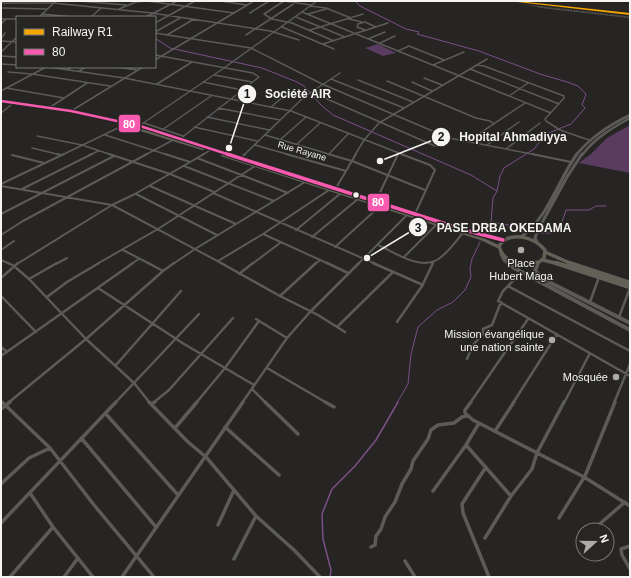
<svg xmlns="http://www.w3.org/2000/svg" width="631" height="578" viewBox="0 0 631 578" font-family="Helvetica,sans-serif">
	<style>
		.green { fill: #593c5f }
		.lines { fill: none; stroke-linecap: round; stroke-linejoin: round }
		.stream-far1 { stroke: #7c4f85; stroke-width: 1 }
		.stream { stroke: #7c4f85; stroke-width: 1.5 }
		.street-far3 { stroke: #5c5b5a; stroke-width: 1.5 }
		.street-far2 { stroke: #5c5b5a; stroke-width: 2 }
		.street-far1 { stroke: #5c5b5a; stroke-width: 2.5 }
		.street { stroke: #5c5b5a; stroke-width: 3.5 }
		.secondary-far2 { stroke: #5c5b5a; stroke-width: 2.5 }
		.secondary-far1 { stroke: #5c5b5a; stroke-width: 3 }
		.secondary { stroke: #5c5b5a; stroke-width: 4 }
		.primary-far2 { stroke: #626057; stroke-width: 2.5 }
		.primary-far1 { stroke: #626057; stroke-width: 3.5 }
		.primary { stroke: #626057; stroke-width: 4.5 }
		.rail-casing { stroke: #5c5b5a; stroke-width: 2 }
		.rail { stroke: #272623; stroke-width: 1; stroke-dasharray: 1.5; stroke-linecap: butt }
		.bus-1-far1-casing { stroke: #272623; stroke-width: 4.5 }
		.bus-1-casing { stroke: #272623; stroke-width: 6 }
		.bus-1-far1 { stroke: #f75aaf; stroke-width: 2.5 }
		.bus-1 { stroke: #f75aaf; stroke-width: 3.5 }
		.rail-1-casing { stroke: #272623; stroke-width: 3 }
		.rail-1 { fill: #f7a600; fill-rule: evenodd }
		.bus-dot { fill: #f5f4f2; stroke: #272623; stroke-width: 1.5 }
		.poi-dot { fill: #adacaa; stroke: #272623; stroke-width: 1.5 }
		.labels { text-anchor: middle; stroke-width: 3; stroke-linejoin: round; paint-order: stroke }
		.far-street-label { font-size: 9px; fill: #f5f4f2; stroke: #272623 }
		.poi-label { font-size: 11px; fill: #f5f4f2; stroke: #272623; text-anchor: end }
		.leader { fill: none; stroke: #f5f4f2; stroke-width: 1.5 }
		.callout-dot { fill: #f5f4f2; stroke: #272623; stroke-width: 1.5 }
		.mark-label { font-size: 12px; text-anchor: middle; font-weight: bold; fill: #111 }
		.callout-label { font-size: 12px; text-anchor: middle; font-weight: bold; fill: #f5f4f2; stroke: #272623; stroke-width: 3; stroke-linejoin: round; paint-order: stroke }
		.line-badge { stroke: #272623; stroke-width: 1.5 }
		.badge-label { font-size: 11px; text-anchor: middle; font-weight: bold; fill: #fff }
	</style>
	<rect width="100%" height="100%" fill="#262524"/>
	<path class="green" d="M378,44l18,9 -13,3 -18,-8z
		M630,125v48l-51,-10 12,-9 16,-16z"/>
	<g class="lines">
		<path class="stream-far1" d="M355,1l5,5 46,23 13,3 -2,2 62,17 61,23 27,8 11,4 8,8 -4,11 3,3 -14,16 -25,10 -12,15 -30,19 -4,8 -3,15 -4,7 -2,24 -4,5 -1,6
			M155,38l15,10 92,20 35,14 7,4 18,20 11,9 138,60 26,16
			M491,222l35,6
			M542,233h8l10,-5 6,-18h23l7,-4h10
			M397,403l11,-19 3,-30 7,-27 19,-17 16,-8 12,-12 6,-13 -1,-9 2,-9 8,-17"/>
		<path class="stream" d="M330,577l1,-7 -8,-31 -1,-25 10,-25 23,-23 21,-26 22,-38"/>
		<path class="street-far3" d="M79,1l47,4
			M220,1l27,4
			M284,1l-20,13 8,5 20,4 42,18
			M284,1l27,4
			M518,1l112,12
			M1,3h52l99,10 118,18 29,9
			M310,6l16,2 25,10
			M1,8l47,1
			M119,9l17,-7 11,-1 87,12
			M302,12l249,101
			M250,13l19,-12
			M42,14l32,3
			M308,14l18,-5
			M39,17l17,-16
			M91,17l10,-9
			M146,17l31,-16
			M296,17l49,20
			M1,19h16
			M349,19l13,3
			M155,23l40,-22
			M1,24l5,-5
			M282,27l52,22
			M310,30l53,-16
			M365,30l-8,-3 1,-3 7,-2 11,5
			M155,32l25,-14
			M155,33l96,15 71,36 127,54 88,17
			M167,35l27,-16
			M246,35l52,-34
			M1,39l4,-6
			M368,39l17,-7
			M1,41l16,1
			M380,43l15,-7
			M323,44l65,-21
			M398,51l11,-5 35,14
			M1,52l16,-15
			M155,55l98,18 6,4 -79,62
			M1,56l16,1
			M155,60l99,-59
			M1,64l16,1
			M433,65l31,-13
			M477,65l7,1 80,30v2l-19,21 1,2 14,9 29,10
			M48,67l76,11 167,33 113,44
			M117,67l20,3
			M470,69l89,35
			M67,70l5,-3
			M79,71l7,-4
			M8,72l24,2 78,12
			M214,75l38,7
			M424,78l18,7
			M331,79l73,29
			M358,80l55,22
			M387,81l89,37 14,3 4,3
			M203,82l39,8
			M412,82l20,9
			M157,84l35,-22
			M6,88l58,10
			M1,91l45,-24
			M311,92l124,54h7l7,-8
			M509,96l19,-13
			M271,107l19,-16
			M49,108l38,-25
			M218,108l62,12
			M71,111l72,-44
			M1,113l10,-8
			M207,117l62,13
			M144,123l39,13
			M194,127l63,14
			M136,128l88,-60 93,-67
			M162,130l49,-34
			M105,135l63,20
			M265,135l67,20
			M37,136l45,9 30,10
			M281,139l25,-22
			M468,141l57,-38
			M297,144l23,-21
			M255,145l35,10
			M487,145l32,-23
			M32,148l29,7
			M506,149l34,-26
			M330,153l18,-19
			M62,155l62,-30
			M90,155l8,-4
			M145,155l28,-15
			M202,155l7,-4
			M244,155l60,-58 36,-24
			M355,155l9,-15 15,-17 108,-64
			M397,155l1,-2"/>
		<path class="street-far2" d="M57,154l4,1
			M109,154l61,20 44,18
			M165,154l25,8
			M286,154l60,17
			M328,154l24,7 73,29
			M401,154l29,11 5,5 -20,44
			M532,154l39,8
			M12,155l32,8
			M197,158l91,35
			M241,158l4,-4
			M184,166l90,35
			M1,184l63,-30
			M1,186l111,19 111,59
			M150,186l86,38
			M336,188l20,-34
			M22,189l70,-35
			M213,193l163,71
			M136,194l81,41
			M376,201l22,-47
			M1,214l113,-58
			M296,230l45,-37
			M263,234l66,30
			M1,235l22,-14 124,-67
			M312,237l46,-38
			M378,245c16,7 41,25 59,15 10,-6 18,-18 26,-27
			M335,247l45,-41
			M1,250l13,-9
			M123,250l27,14
			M404,257l33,-33
			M1,260l9,4
			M218,261l45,-27 66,-44
			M17,264l95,-59 23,-11 69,-40
			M56,264l11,-6
			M97,264l61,-35 97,-63
			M131,264l8,-5
			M173,264l22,-15 110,-67
			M252,264l28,-21
			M315,264l4,-3
			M358,264l49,-49
			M432,264l1,-2"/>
		<path class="street-far1" d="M8,263l6,3 15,13 57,60 48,44 16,20
			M148,263l15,8
			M221,263l59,33 36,-33
			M327,263l21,10
			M373,263l50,22
			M522,272l-19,19 -5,10 132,75
			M239,274l14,-11
			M1,278l17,-15
			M29,279l28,-16
			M508,286l122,65
			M98,288l86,56 70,41
			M1,296l35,36
			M280,296l38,19 27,17
			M47,297l20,-15 32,-19
			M590,302l9,-25
			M619,317l11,-29
			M256,319l31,19
			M397,322l25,-36 11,-23
			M337,327l55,-54
			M1,347l6,5
			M1,356l132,-93
			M467,359l6,-14 10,-11v-5l9,-4 9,-23
			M116,365l65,-74
			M267,368l60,35
			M252,389l14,14
			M1,401l2,2
			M8,403l78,-64 77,-68 11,-8
			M115,403l84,-89
			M153,403l16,-13 64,-72
			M196,403l29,-35 34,-47
			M242,403l45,-65 23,-26 49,-49
			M470,403l58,-84
			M513,403l44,-69
			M564,403l26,-50
			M614,403l16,-39"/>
		<path class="street" d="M2,402l48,46 44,57 60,72
			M149,402l39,40 18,15 50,59 38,34 26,27
			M265,402l33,32
			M325,402l9,5
			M471,402l-6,8v3l8,7 111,57 46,29
			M151,404l4,-2
			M1,409l9,-7
			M106,414l72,81
			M225,427l54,48
			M175,428l22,-26
			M495,431l19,-29
			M82,439l74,88
			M466,445l45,51
			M486,467l-24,37 1,9 26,64
			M1,484l28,-26 21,-10
			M433,491l33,-46 13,-22
			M30,493l23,34 40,50
			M559,518l26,-42 30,-74
			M1,523l115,-121
			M218,525l16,-35
			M595,528l30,-26
			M485,538l26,-42 21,-27 5,-16 27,-51
			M630,546l-9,3 1,6 8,14
			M371,547l4,-2 1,-9 5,-7 4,-12 10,-15 7,-18 9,-15 2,-8 15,-22 3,-9 7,-5 16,-2 8,-6 5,-1
			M234,559l22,-43
			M405,561l10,16
			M10,577l43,-50
			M64,577l14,-19
			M122,577l121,-175"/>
		<path class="secondary-far2" d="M576,155c15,-18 33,-30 54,-40
			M582,155c13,-17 30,-27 48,-37"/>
		<path class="secondary-far1" d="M521,237c27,-19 37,-57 56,-83
			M537,242l-2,-4 3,-8 29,-53 15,-23
			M501,254l3,6 5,4"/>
		<path class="secondary" d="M508,263l6,5 116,62
			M538,263l-3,8 8,8 87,44"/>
		<path class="primary-far2" d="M1,101l70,10 69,15 90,29
			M125,125l78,24"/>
		<path class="primary-far1" d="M227,154l241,77 35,9
			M223,155l257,83 19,9
			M545,252l27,12
			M543,260l16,4
			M523,264c-12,-1 -21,-6 -24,-18 11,-16 35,-9 46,4l-1,8 -5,4 -11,2"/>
		<path class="primary" d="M517,263l8,1 9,-1
			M556,263l74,24
			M569,263l61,20"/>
		<defs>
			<path id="rail" d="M516,1l26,6 88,10"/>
		</defs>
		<use href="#rail" class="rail-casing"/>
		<use href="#rail" class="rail"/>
		<defs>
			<path id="bus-1-far1" d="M1,101l70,10 69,15 90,29"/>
			<path id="bus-1" d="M227,154l241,77 35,9"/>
		</defs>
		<use href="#bus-1-far1" class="bus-1-far1-casing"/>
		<use href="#bus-1" class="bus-1-casing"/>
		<use href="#bus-1-far1" class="bus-1-far1"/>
		<use href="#bus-1" class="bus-1"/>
		<defs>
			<path id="rail-1" d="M509,1h8l113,12v2z"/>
		</defs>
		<use href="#rail-1" class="rail-1-casing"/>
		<use href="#rail-1" class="rail-1"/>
	</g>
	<circle class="bus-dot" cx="356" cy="195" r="3.5"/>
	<g class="poi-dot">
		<circle cx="521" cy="250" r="4"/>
		<circle cx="552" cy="340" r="4"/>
		<circle cx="616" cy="377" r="4"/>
	</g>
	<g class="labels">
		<g class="far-street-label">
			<text transform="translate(302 151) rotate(16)" y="3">Rue Rayane</text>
		</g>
		<g class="poi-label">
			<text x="521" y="267" text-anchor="middle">Place<tspan x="521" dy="13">Hubert Maga</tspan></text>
			<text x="544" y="338">Mission évangélique<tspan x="544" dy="13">une nation sainte</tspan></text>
			<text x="608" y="381">Mosquée</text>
		</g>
	</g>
	<path class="leader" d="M229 148L247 94M380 161L441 137M367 258L418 227"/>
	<g class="callout-dot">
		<circle cx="229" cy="148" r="4"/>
		<circle cx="380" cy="161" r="4"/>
		<circle cx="367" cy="258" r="4"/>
		<circle cx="247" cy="94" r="10"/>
		<circle cx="441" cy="137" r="10"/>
		<circle cx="418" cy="227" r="10"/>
	</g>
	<g class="mark-label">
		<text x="247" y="98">1</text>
		<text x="441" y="141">2</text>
		<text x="418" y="232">3</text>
	</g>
	<g class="callout-label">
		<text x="298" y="98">Société AIR</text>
		<text x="513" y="141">Hopital Ahmadiyya</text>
		<text x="504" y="232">PASE DRBA OKEDAMA</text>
	</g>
	<g class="line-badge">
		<rect x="118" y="114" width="23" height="19" rx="4" fill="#f75aaf"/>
		<rect x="367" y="193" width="23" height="19" rx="4" fill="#f75aaf"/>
	</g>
	<g class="badge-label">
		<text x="129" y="128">80</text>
		<text x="378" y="206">80</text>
	</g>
	<rect width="631" height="578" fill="none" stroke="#f5f4f2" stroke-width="4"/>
	<rect x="16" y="16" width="140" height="52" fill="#272623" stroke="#797876"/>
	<rect x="24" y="29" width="20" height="6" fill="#f7a600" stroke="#797876"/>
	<text x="52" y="36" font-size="12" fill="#f5f4f2">Railway R1</text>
	<rect x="24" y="49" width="20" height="6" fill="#f75aaf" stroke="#797876"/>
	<text x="52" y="56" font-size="12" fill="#f5f4f2">80</text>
	<g transform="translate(595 542) rotate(69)"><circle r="19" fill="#272623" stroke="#797876"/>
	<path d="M0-3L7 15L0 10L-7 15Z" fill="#adacaa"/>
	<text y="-6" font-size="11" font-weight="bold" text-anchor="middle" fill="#f5f4f2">N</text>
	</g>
</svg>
